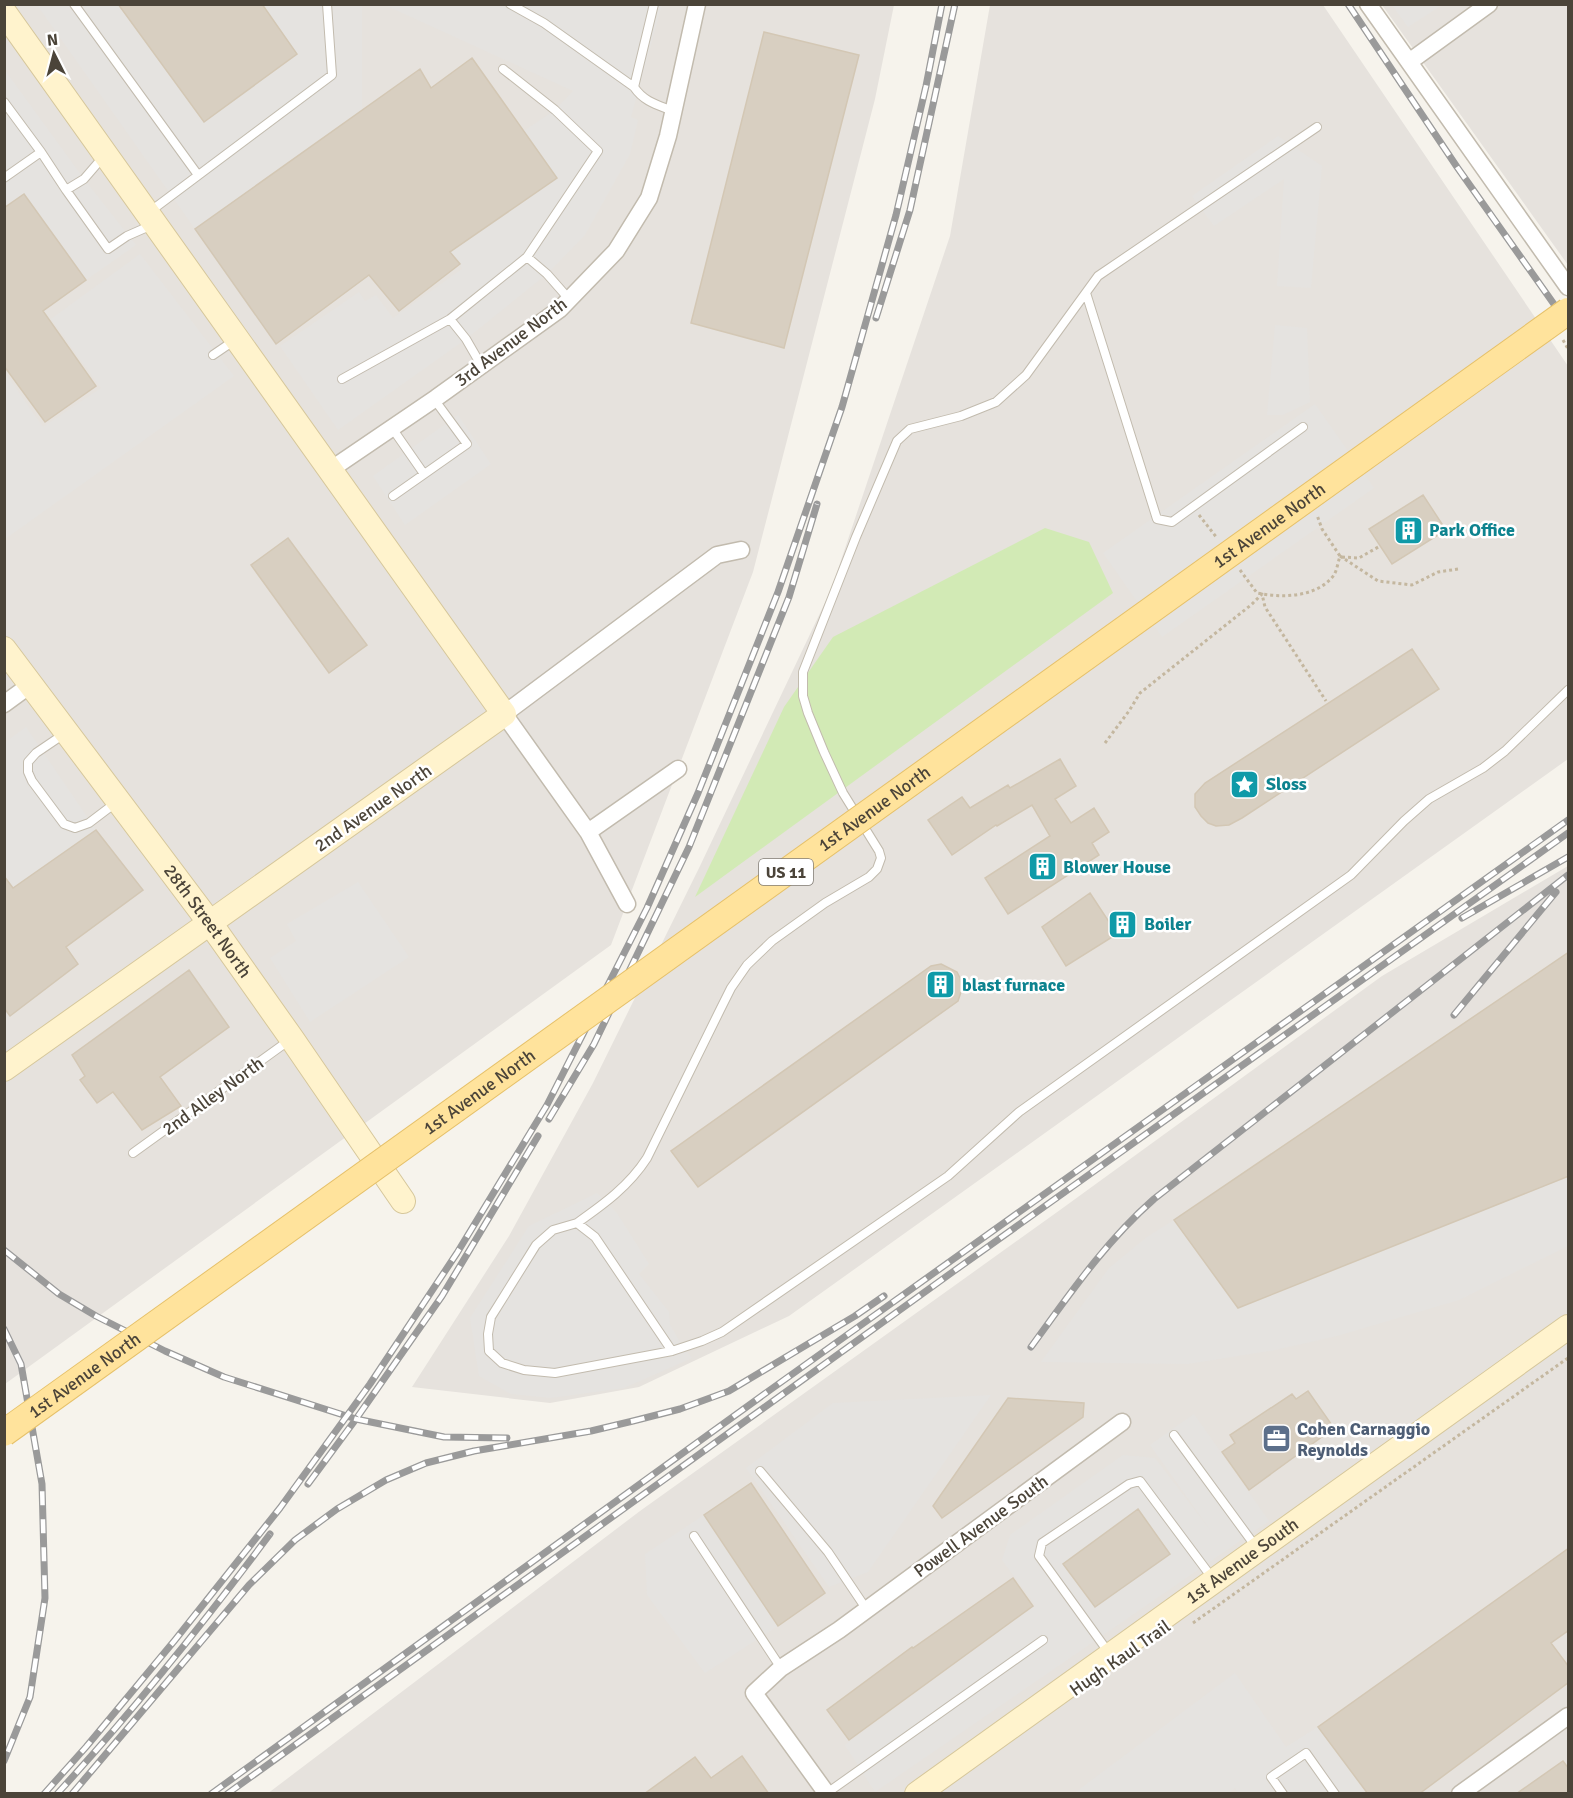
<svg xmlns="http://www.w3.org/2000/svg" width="1573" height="1798" viewBox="0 0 1573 1798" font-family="Signika,sans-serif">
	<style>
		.industrial { fill: #e6e2dd }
		.green { fill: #d2eab5 }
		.parking { fill: #e5e3e0 }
		.building { fill: #d8cfc1; stroke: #d3c7b4; stroke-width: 1.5 }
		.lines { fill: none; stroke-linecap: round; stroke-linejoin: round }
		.lane-casing { stroke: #c2bbae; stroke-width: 10 }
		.street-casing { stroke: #c2bbae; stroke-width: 19 }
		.secondary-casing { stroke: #d6c79b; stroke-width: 26 }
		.path { stroke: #c4b79f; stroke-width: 3; stroke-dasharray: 3 3; stroke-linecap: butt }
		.lane { stroke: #fff; stroke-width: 8 }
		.street { stroke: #fff; stroke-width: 16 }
		.secondary { stroke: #fff3cd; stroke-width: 24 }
		.rail-casing { stroke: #9a9a9a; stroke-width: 7 }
		.rail { stroke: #fff; stroke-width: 4.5; stroke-dasharray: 14; stroke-linecap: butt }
		.primary-bridge-casing { stroke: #e6c16a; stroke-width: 28; stroke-linecap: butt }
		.primary-bridge { stroke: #ffe39c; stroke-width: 26 }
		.labels { text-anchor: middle; stroke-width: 5; stroke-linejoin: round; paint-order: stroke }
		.shield { fill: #fff; stroke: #817c74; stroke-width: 1.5 }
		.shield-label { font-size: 16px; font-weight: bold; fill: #4b4439 }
		.street-label { font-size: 18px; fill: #4b4439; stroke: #fff }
		.culture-label { font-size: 18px; font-weight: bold; fill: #0d838f; stroke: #fff; text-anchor: start }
		.service-label { font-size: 18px; font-weight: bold; fill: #4e5e75; stroke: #fff; text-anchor: start }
	</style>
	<rect width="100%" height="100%" fill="#f6f3ec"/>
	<path class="industrial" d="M5,5h889l-19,94 -122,473 -142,373 -606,439z
		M990,5h333l245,361v393l-779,557 -150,71 -89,16 -138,-16 97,-151 84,-153 107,-217 131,-276 119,-354z
		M1382,5h186v260z
		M1568,866v927l-1301,1 373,-283 420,-301 322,-234z"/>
	<path class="green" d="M1045,528l44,14 24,51 -418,304 89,-190 49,-70z"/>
	<path class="parking" d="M37,5h81l86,117 93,-68 -35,-49h100v105l-167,119z
		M385,5h277l-31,112 7,3 -8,34 -45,81 -38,39 -81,65 -128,91 -58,-84 79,-54 6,9 11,-6 17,23 69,-49 -2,-5 -10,-12 107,-74 -33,-47 31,-21 18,-19z
		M1392,5h50l-34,22z
		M4,69l80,110 52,66 -50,35 -62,-86 -19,14z
		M1278,136l44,30 -11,122 -34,-2 7,-107 -70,47 -22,-30z
		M140,254l94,122 -229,163 -1,-168 39,56 58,-39 -50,-69z
		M1275,325l32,3 3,74 -27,13h-16z
		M1315,404l59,84 -212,149 -59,-84z
		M458,415l33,49 -86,61 -32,-49z
		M26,727l70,103 -83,58 -8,-12 -1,-133z
		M358,882l51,75 -99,65 -40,-64 26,-17 -9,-17z
		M1568,1176v70l-109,54 -122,36 -62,14 -87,14 -147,-2 68,-94 38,-31 27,-17 64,88z
		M597,1193l20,20 32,51 -10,10 30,38 1,13 13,22 9,11 -68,30 -73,10 -40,-4 -32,-18 -9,-58 59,-92z
		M991,1395l-123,177 -39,15 -83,-119 87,-65z
		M1194,1414l75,107 -394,271 -30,-47 190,-140 -33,-45 8,-25 113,-80 32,3 56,73 -61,-86z
		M704,1515l74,111 -73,47 -58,-78 -2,-41z
		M1235,1673l51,74 32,-20 50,66 -129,1 -4,-6 -7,6h-155z"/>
	<path class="building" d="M118,4h144l35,50 -93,68z
		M764,32l95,23 -75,293 -93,-25z
		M472,58l85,120 -107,74 10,12 -61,47 -30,-36 -93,69 -81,-115 225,-160 11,19z
		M24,194l62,86 -43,31 53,75 -51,36 -41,-56v-158z
		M1423,495l23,35 -54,34 -23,-35z
		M288,538l79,107 -38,28 -78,-108z
		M1412,649l27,40 -197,129 -13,7 -13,1 -8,-3 -7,-7 -6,-9v-13l10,-11z
		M1060,759l16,27 -21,13 16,24 23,-15 15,24 -17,11 7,12 -91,59 -23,-36 65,-42 -18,-31 -35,21 -1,-1 -44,30 -24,-35 34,-23 8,11 38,-23 2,3z
		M96,830l47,60 -77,57 12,17 -68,52 -6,-8v-132l9,12z
		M1090,893l27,41 -51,32 -24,-39z
		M1569,952v224l-331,132 -64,-88z
		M941,964l16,8 3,6 2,11 -4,12 -260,186 -27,-36 260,-185z
		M189,970l40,57 -69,50 21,29 -39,24 -29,-38 -16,11 -17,-23 5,-4 -13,-21z
		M1308,1391l26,37 -85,62 -27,-38 13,-9 -5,-8 62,-41 4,5z
		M1008,1398l76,5 -1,14 -141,101 -9,-12z
		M751,1483l74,110 -47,33 -74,-111z
		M1138,1509l32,45 -75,53 -32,-43z
		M1569,1548v82l-18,13 18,24v15l-150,112h-51l-50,-67z
		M1013,1578l20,28 -184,134 -22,-30 85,-63 1,1z
		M742,1756l27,38h-125l51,-37 16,21z
		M1563,1761l6,8v25h-53z"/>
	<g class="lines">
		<defs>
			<path id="lane" d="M74,4l124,171
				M510,4l34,19 90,64c10,15 24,18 39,24
				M634,87l20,-83
				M4,102l37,50 -37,26
				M41,152l25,38 18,-11 19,-22
				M66,190l42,59 19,-13 25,-11
				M148,213l184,-138 -5,-71
				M527,257l20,17 22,25
				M1086,293l71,226 15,3 131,-95
				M450,319l16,20 15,26
				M213,355l22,-15
				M342,379l108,-60 77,-62 71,-106 -43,-41 -52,-41
				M392,428l32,46
				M393,496l74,-52 -33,-45
				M64,734l-28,19 -8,9v10l4,9 32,43 11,4 14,-5 29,-22
				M133,1153l158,-114
				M577,1223c27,-19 52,-37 70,-65l73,-148 11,-22 16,-23 25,-24 53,-38 44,-26 8,-8 4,-11 -2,-7 -36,-58 -19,-41 -16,-39 -5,-17v-24l53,-135 41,-96 13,-12 51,-13 35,-14 30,-27 72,-99 219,-149
				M672,1351l-77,-114 -18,-14 -24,7 -17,15 -45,72 -3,17 1,17 13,12 22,7 31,3 117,-22 30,-10 20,-9 226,-156 71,-64 332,-237 53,-54 25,-22 54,-31 22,-17 63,-61
				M1174,1435l82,112
				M760,1471l68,81 39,58
				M694,1536l87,132
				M1109,1653l-70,-97 3,-13 87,-59 11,-3 73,98
				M827,1793l216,-153
				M1283,1794l-12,-17 35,-24 29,41"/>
			<path id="street" d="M1368,4l200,283
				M1409,62l80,-58
				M330,470l106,-72 124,-89 56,-58 33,-53 19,-62 29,-132
				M4,704l26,-19
				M588,832l90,-63
				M627,904l-39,-72 -84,-118 213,-159 24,-5
				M827,1794l-73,-101 27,-25 58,-38 283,-208
				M1460,1794l108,-78"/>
			<g id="secondary">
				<path d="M4,12l500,702 -500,355"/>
				<path id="s1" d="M4,649l206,274 82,116 111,162"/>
				<path id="s2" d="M917,1794l651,-467"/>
			</g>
		</defs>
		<use href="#lane" class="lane-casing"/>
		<use href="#street" class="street-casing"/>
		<use href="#secondary" class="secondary-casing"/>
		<path class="path" d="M1563,340l5,9
			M1199,515l18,23
			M1340,556l38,25 34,4 26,-13 20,-3
			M1342,557l17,1 21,-12
			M1240,570l17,23c24,5 60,5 77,-18 3,-5 4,-13 6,-19l-18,-27 -5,-14
			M1105,743l24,-32 11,-18 111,-88 11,-11 3,13 61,94
			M1193,1623l375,-265"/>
		<use href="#lane" class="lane"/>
		<use href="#street" class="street"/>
		<use href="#secondary" class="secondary"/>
		<defs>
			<path id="rail" d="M1348,4l109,163 111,157
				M876,318l34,-108 45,-206
				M1462,918l106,-61
				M1454,1015l102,-123
				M549,1119l45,-75 95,-197 100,-250 28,-93
				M4,1250l55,44 37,22 69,35 59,26 132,42 88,18 63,1
				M4,1329l17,35 21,120 3,114 -15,99 -26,64
				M1031,1347c38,-52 74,-105 123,-148l414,-324
				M308,1484l48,-65 86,-123 96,-160
				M44,1794l42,-47 89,-107 105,-132 90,-124 87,-131 90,-148 100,-197 51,-115 80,-201 64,-185 54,-192 30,-129 16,-82
				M57,1794c76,-83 146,-170 213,-260
				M72,1794l177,-209 46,-45 42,-31 49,-29 40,-17 48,-12 117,-20 42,-10 47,-12 49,-18 126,-75 29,-20
				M211,1794l559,-404 798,-570
				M227,1794l727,-523 614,-438"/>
		</defs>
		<use href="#rail" class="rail-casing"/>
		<use href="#rail" class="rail"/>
		<defs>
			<g id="primary-bridge">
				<path id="s3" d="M4,1433l1564,-1122"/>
			</g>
		</defs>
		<use href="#primary-bridge" class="primary-bridge-casing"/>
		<use href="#primary-bridge" class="primary-bridge"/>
	</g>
	<defs>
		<symbol id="building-square" viewBox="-11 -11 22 22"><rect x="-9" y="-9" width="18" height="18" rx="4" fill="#0f9aa8" stroke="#fff"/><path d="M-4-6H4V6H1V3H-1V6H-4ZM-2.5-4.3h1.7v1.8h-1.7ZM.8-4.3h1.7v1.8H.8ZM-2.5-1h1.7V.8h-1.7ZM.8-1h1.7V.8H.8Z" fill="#fff"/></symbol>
		<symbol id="sight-square" viewBox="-11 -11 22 22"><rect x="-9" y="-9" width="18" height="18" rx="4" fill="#0f9aa8" stroke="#fff"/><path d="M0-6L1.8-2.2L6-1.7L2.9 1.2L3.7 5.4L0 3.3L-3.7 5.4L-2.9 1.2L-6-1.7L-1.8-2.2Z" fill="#fff"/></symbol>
		<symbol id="office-square" viewBox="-11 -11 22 22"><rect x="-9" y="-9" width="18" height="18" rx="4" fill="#5c6f8a" stroke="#fff"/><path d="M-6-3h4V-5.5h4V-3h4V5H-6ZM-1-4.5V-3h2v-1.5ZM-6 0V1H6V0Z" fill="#fff"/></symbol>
	</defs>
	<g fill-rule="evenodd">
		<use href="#building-square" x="1392" y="514" width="33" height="33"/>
		<use href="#sight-square" x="1228" y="768" width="33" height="33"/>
		<use href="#building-square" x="1026" y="850" width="33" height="33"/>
		<use href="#building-square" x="1106" y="908" width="33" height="33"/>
		<use href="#building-square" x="924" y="968" width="33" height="33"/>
		<use href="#office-square" x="1260" y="1422" width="33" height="33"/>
	</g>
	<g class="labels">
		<rect class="shield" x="759" y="859" width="54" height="26" rx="4.5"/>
		<g class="shield-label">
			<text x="786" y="878">US 11</text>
		</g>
		<g class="street-label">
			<text transform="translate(511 342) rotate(-37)" y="6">3rd Avenue North</text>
			<text dy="6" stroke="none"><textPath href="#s3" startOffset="1557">1st Avenue North</textPath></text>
			<text transform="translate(373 808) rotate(-35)" y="6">2nd Avenue North</text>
			<text dy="6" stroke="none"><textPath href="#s3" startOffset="1071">1st Avenue North</textPath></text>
			<text dy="6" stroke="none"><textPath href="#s1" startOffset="340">28th Street North</textPath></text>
			<text dy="6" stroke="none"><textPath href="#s3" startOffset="585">1st Avenue North</textPath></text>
			<text transform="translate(213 1096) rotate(-36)" y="6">2nd Alley North</text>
			<text dy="6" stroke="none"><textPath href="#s3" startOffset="99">1st Avenue North</textPath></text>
			<text transform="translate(981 1526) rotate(-36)" y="6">Powell Avenue South</text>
			<text dy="6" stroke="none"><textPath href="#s2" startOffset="400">1st Avenue South</textPath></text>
			<text transform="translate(1120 1658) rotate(-35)" y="6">Hugh Kaul Trail</text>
		</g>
		<g class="culture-label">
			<text x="1429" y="536">Park Office</text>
			<text x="1266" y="790">Sloss</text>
			<text x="1063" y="873">Blower House</text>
			<text x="1144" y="930">Boiler</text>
			<text x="962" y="991">blast furnace</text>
		</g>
		<g class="service-label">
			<text x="1297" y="1435">Cohen Carnaggio<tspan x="1297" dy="21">Reynolds</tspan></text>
		</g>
	</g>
	<rect width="1573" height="1798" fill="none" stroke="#4b4439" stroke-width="12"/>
	<g transform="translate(54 54) rotate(354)" stroke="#ffffff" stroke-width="4.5" paint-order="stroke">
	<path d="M0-4.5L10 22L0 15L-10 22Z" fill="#4b4439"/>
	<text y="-9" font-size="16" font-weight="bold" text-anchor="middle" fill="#4b4439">N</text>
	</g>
</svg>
